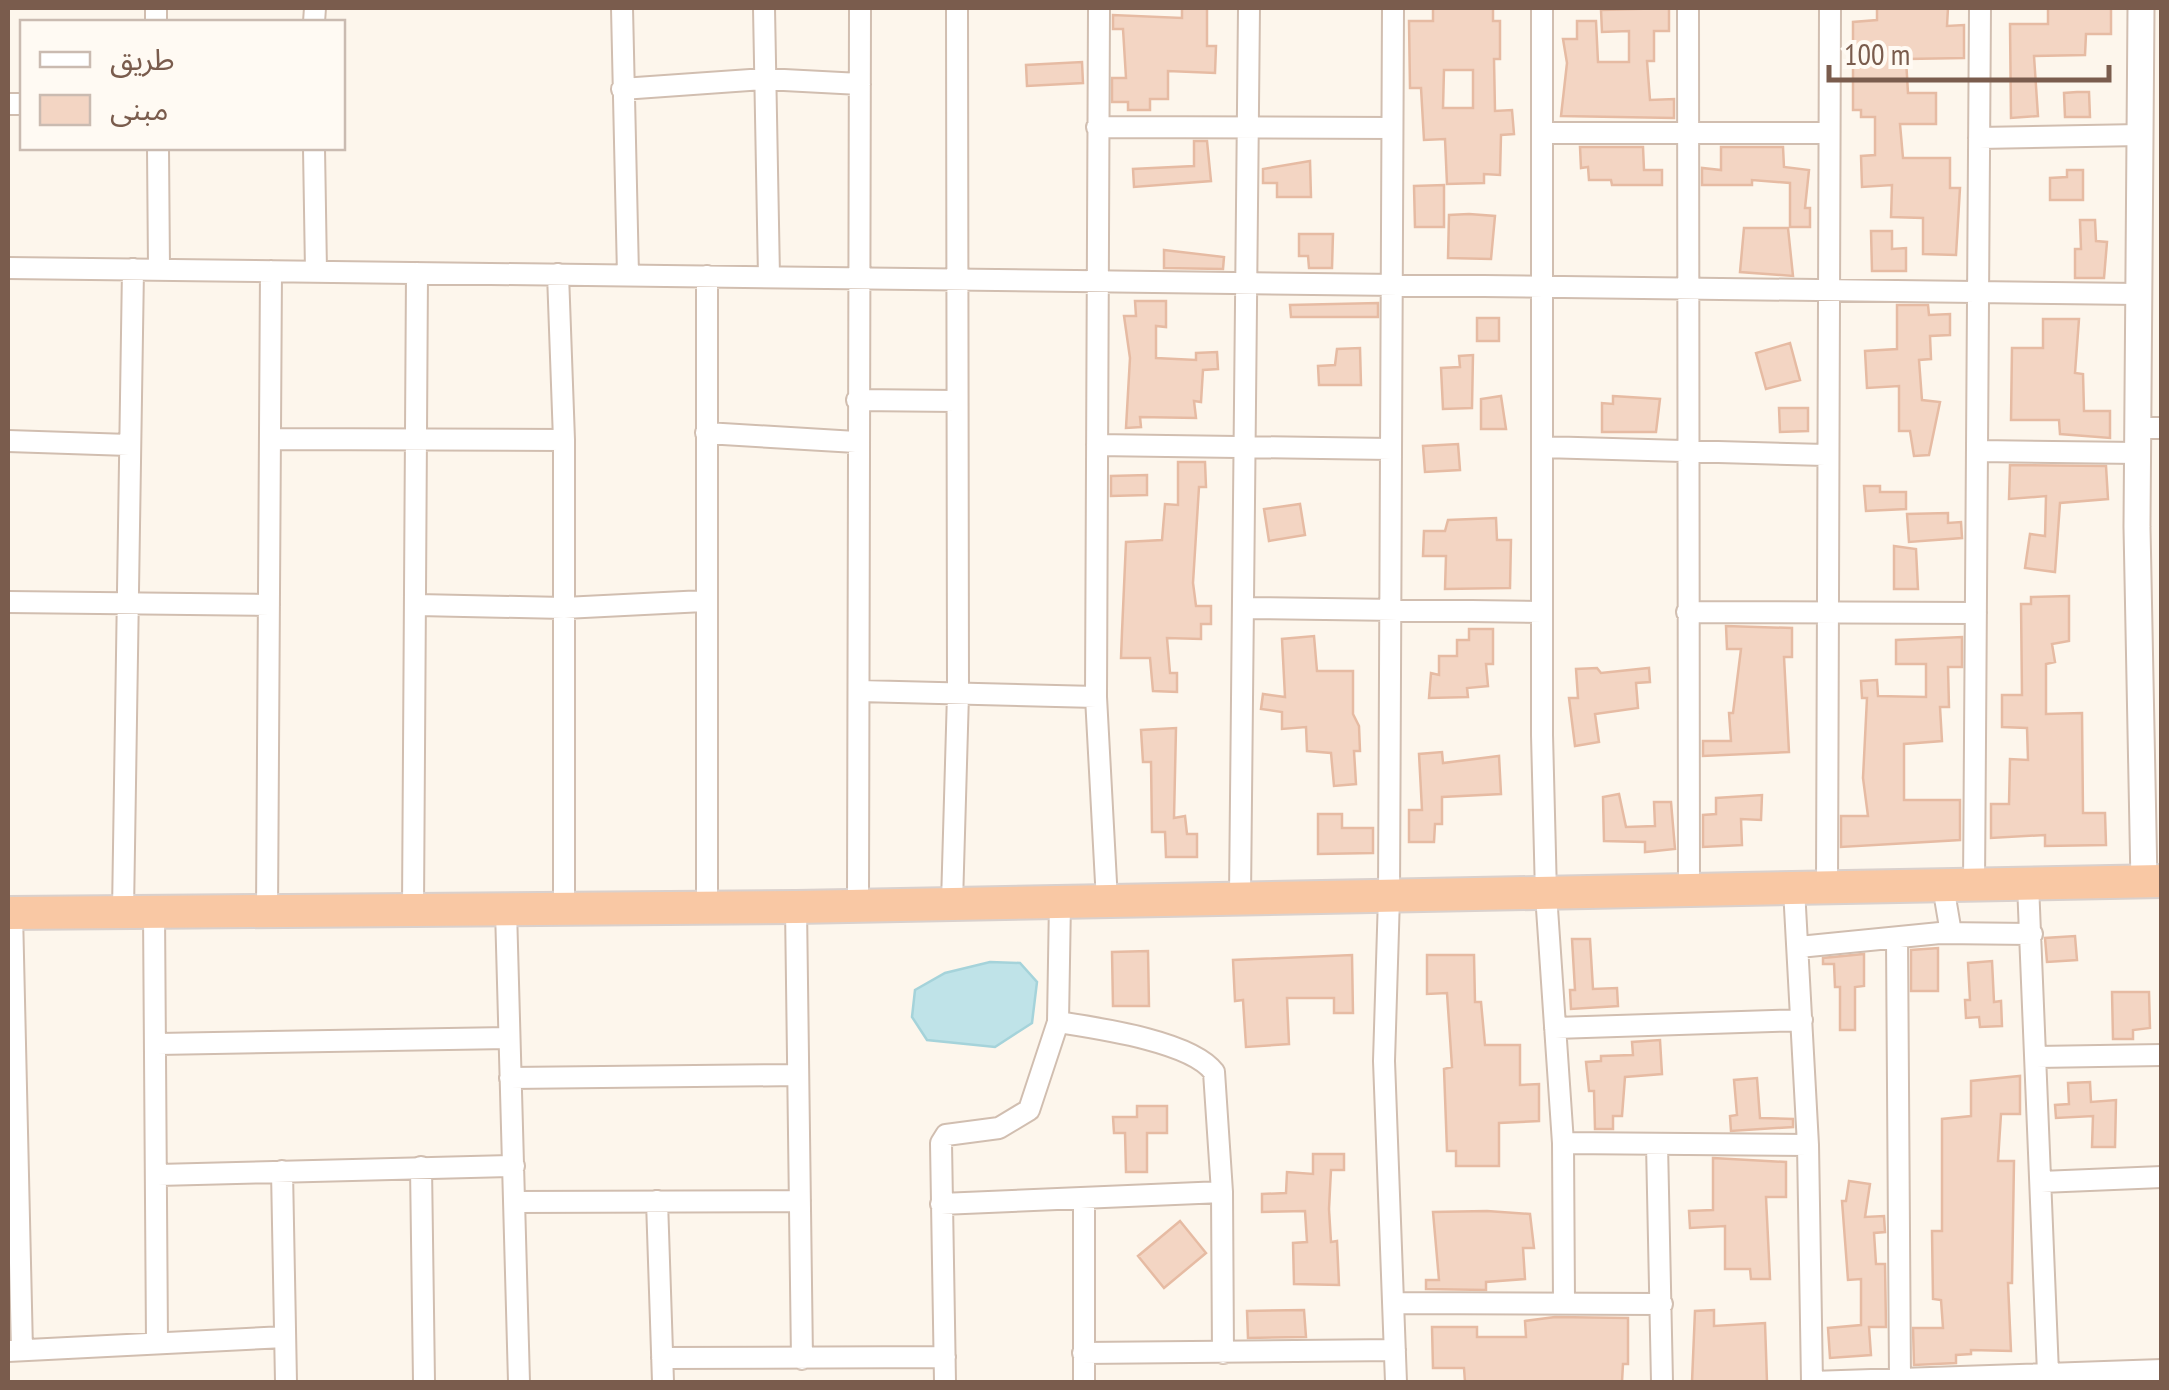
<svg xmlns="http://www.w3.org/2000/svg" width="2169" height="1390" viewBox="0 0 2169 1390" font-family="'PT Sans Narrow','Noto Sans Arabic',sans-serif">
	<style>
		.water { fill: #bfe3e8; stroke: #a5d3da; stroke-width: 2.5 }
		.building { fill: #f3d5c3; stroke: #e6bba3; stroke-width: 2.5; fill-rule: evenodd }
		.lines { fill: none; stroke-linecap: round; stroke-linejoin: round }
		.minor-casing { stroke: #d1beb0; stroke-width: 24 }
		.tertiary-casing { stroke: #d1beb0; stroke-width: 29 }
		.trunk-casing { stroke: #dad1cd; stroke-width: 36 }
		.minor { stroke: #fff; stroke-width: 20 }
		.tertiary { stroke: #fff; stroke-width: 25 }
		.trunk { stroke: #f9c8a4; stroke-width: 32 }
	</style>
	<rect width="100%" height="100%" fill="#fdf6ec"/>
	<path class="water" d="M990,962l30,1 17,19 -5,41 -37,24 -68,-7 -15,-23 3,-27 30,-17z"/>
	<path class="building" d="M1182,8h25v38h9l-1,27 -47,-2v28h-18v11h-22v-8h-16v-24h14l-3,-49h-10v-14l69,3z
		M1433,8h60v13h7v38h-6l1,52 17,-1 2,24 -13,1 -1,40 -16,-1v9l-37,1 -2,-45 -21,1 -3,-52h-11l-1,-67h24zM1444,70h29v38h-30z
		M1669,8v23h-15v30h-7l3,39 24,-1v19l-113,-2 6,-53 -4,-24h14v-18h19l2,41h31v-31l-27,1 -1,-22z
		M1877,8h71l-1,18 17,-1v33l-58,1 2,34h28v31h-36l3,34h47v30h10l-4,67 -33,-1v-36l-32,-1 1,-32 -30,2 -1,-31 14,-1v-38h-14v-7h-8v-88l24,-2z
		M2048,8h63v26h-25l-1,21 -51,1 4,60 -27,2 -1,-94h38z
		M1082,62l1,21 -56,3 -1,-21z
		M2077,92h12l1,25h-25l-1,-24z
		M1194,141h13l4,40 -77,6 -1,-18 61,-3z
		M1580,147h63l1,23h18v15h-50l-1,-5h-22l-1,-13 -7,1z
		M1721,147h62l1,20 25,3 -4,38h5v19h-20v-44l-38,-3v5h-50v-17l19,2z
		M1310,161l1,36h-34v-14h-14v-14z
		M2067,170h16v30h-33v-22l17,-1z
		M1444,185v42h-29l-1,-41z
		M1469,214l26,2 -4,43 -43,-1 1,-43z
		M2080,220h15l1,21 11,1 -3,36h-29v-29h6z
		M1744,228h44l5,48 -53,-4z
		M1871,231h21v18l14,-1v23h-34z
		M1299,234h34l-1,34h-23l-1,-12h-9z
		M1164,250l60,7 -1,12 -59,-1z
		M1135,301h31v26l-10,-1v32l40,2v-7l21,-1 1,17 -15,1 -2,32 -7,-1 2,17 -56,-1 1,10 -15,1 4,-70 -6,-42h12z
		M1378,303v14h-87l-1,-12z
		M1897,305h31l1,10 21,-1v21l-20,1 1,23 -12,1 3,40 18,2 -11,53 -15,1 -4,-25h-11v-45l-32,2 -2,-37 32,-2z
		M1477,318h22v23h-22z
		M2043,319h36l-4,54 8,1 1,37h26v27l-50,-4 -1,-14h-48l1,-72h31z
		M1790,343l10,37 -34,9 -10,-36z
		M1360,348l1,37h-42l-1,-19 17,-1 2,-16z
		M1473,355l-1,53 -29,1 -2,-41 19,-1 -1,-11z
		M1501,396l5,33h-25v-30z
		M1613,396l47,3 -4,33h-54v-29l11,1z
		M1779,408h29v23l-28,1z
		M1458,444l2,26 -35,2 -2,-26z
		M1178,462h27l1,25h-7l-6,96 3,23h15v18h-10v15l-34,-1 3,35h7v19l-24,-1 -3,-33h-29l1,-26 4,-90 36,-2 3,-36 13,1z
		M2010,465l96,1 2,33 -48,4 -5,69 -30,-4 5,-34 15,2 1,-40 -37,3z
		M1147,475v20l-36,1v-20z
		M1864,486h16v6h26v17l-40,2z
		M1300,504l5,31 -36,6 -5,-32z
		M1948,513v10l13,-1 1,16 -53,4 -2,-28z
		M1496,518l1,22h14l-1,48 -65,1 1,-33h-23l1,-25h21l3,-11z
		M1894,546l22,3 2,40h-24z
		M2069,596v45l-17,3 3,18 -9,2v50l36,-1 1,100h22l1,32 -61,1v-11l-54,3v-34h18l1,-45 18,1 -1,-32 -25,-1v-32h20l-1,-91h10v-7z
		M1726,626l66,2v29h-8l5,95 -86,4v-15h28l-2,-28h4l8,-64h-14z
		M1469,629h24v35h-7l2,22 -21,2 1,9 -39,1 2,-25 8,2v-19h18v-16h12z
		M1314,636l3,35h36v43l6,12 1,25h-6l2,33 -22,2 -3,-33 -24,-2 -1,-24 -24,2v-17l-21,-3 2,-15 22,3 -3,-58z
		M1962,637v30h-14l1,40h-9l2,34 -38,3v56h56v40l-119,7v-31h27l-5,-38 4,-80h-5l-1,-17 16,-1 1,16 48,1v-33h-30v-24z
		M1597,668l4,5 48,-5 1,14 -14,1 2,25 -43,6 4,28 -24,4 -6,-48h9l-2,-29z
		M1176,728l-2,90 11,-2 2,18h10v23h-31l-1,-25h-13l-1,-70h-8l-2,-32z
		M1442,752l1,11 56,-7 2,38 -59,3v27h-7l-1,18h-25v-32h13l-3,-56z
		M1619,794l7,33 29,-1 -1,-24h17l4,47 -30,3v-10l-41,-1 -1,-44z
		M1762,795l-1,25 -20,-1 1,26 -39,2v-32l13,-1v-16z
		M1318,814h24v14h31v25l-55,1z
		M2075,936l2,24 -30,2 -2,-24z
		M1572,939h18l3,50 24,-1 1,18 -47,3 -1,-19h5z
		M1938,948v43h-27v-41z
		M1148,951l1,55h-36l-1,-54z
		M1864,954v32l-9,1v43h-15v-43h-5l-1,-23h-11v-6z
		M1352,955l1,58h-19v-15h-47l2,46 -43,3 -3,-47 -8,1 -2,-41z
		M1427,955h47l1,47h6l4,43h35v40l19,-1v37l-40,2v43h-43v-15h-9l-3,-82 8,-2 -5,-74 -20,1z
		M1992,961l2,41 7,-1 1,25 -22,1 -1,-10 -13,1 -1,-18h5l-2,-37z
		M2112,992h37l1,36 -17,2v9h-20z
		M1660,1040l2,34 -37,3 -3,39h-9v13h-18l-1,-38h-5l-3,-29 15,-1v-5l32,-1 -1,-13z
		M2020,1076v38h-19l-3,47h16l-2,122h-4l3,68 -40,-1v4l-15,1v8l-42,2 -1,-37h30l-2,-28 -8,-1 -1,-68h10v-112l29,-3v-35z
		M1757,1078l3,40 33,1v8l-62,4 -1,-15 7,-1 -3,-35z
		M2090,1082l1,20 25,-2 -1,47h-23l1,-31 -37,2 -1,-13 14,-1 -1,-21z
		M1137,1106h30v27h-20v39h-21l-1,-39h-11l-1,-16h24z
		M1313,1154h31v16h-13l-2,39 2,33 6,-1 2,44 -45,-1 -1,-41 14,-1 -2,-31 -43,1v-18l24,-1 1,-21 26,2z
		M1713,1158l73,4v35h-20l4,82h-19l-1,-10h-25v-43l-35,2 -1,-17 24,-1z
		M1849,1181l21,3 -5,33 19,-1 1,16 -11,1 2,31h9l1,63h-17l2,28 -41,3 -2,-30 33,-3v-46l-13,1 -6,-79h4z
		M1487,1211l43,3 4,34h-11l2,31 -39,3v8l-60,-1v-9h13l-6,-68z
		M1180,1221l26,32 -42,35 -26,-32z
		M1304,1310l2,27 -58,1 -1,-27z
		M1714,1310v16l51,-3 2,59h-75l3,-71z
		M1555,1317l73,1v46h-5l-1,18h-157l-1,-14h-31l-1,-41h45v10h49l-1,-16z"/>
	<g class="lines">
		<defs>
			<path id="minor" d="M156,8v14
				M622,8l6,267
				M764,8l5,269
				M1099,8l-3,689 11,204
				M1393,8l-4,889 -5,164 12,321
				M1542,8v727l4,159 17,249 1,160
				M1688,8l1,883
				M314,22l1,-14
				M622,89l143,-10 95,5
				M8,104h14
				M1097,127l295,1
				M1542,133h286
				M1979,138l161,-3
				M158,148l1,121
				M314,148l2,123
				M8,268l2130,26
				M558,274l6,166v468
				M857,400l99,1
				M2138,428h24
				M706,433l150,9
				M272,439l292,1
				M8,441l121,4
				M1097,445l294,4
				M1542,447l283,8
				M1979,451l159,2
				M8,602l261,3
				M418,605l146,3 140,-7
				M1246,608l296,4
				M1687,612l289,1
				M859,691l237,6
				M2028,884l20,489
				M1943,886l8,47
				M1974,886l6,-878
				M1827,888l3,-880
				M1794,889l14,256 4,237
				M1240,897l9,-889
				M952,903l6,-209 -1,-686
				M858,904l2,-896
				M796,907l6,452
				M707,908v-632
				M413,910l4,-637
				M506,910l13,472
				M154,911l3,432
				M123,912l10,-643
				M267,912l4,-641
				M12,913l10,437
				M1897,938l3,442
				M1799,947l141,-14 92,1
				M1058,1022l2,-121
				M1555,1028l247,-8
				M158,1044l350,-6
				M2036,1057l126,-2
				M510,1078l288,-3
				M1563,1143l245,2
				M1657,1144l5,238
				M421,1167l3,215
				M282,1171l4,211
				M158,1175l356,-9
				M2041,1182l121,-5
				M657,1201l6,181
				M514,1202l286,-1
				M941,1204l281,-12
				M1394,1303l268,1
				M8,1351l277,-14
				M1083,1353l312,-3
				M662,1358l283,-1
				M945,1382l-4,-239 5,-8 53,-7 30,-18 29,-88c38,6 133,19 156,50l8,120 1,161
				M1084,1382v-184
				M1812,1382l350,-12"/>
			<path id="tertiary" d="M2141,8l-4,519 7,355"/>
			<path id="trunk" d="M8,913l788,-6 1366,-26"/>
		</defs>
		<use href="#minor" class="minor-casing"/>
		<use href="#tertiary" class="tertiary-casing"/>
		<use href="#trunk" class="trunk-casing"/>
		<use href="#minor" class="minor"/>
		<use href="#tertiary" class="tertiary"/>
		<use href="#trunk" class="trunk"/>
	</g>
	<rect width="2169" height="1390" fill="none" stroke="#7a5c4d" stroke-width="20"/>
	<rect x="20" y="20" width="325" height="130" fill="#fffaf3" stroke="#cabbb1" stroke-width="2.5"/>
	<rect x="40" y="52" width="50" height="15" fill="#ffffff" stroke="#cabbb1" stroke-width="2.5"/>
	<text x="110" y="70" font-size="30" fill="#7a5c4d">طريق</text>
	<rect x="40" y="95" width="50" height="30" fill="#f3d5c3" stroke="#cabbb1" stroke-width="2.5"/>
	<text x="110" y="120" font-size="30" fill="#7a5c4d">مبنى</text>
	<path d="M1829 65v15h280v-15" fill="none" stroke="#7a5c4d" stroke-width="5"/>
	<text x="1844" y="65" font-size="30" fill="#7a5c4d" stroke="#fffaf3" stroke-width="8" paint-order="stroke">100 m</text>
</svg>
